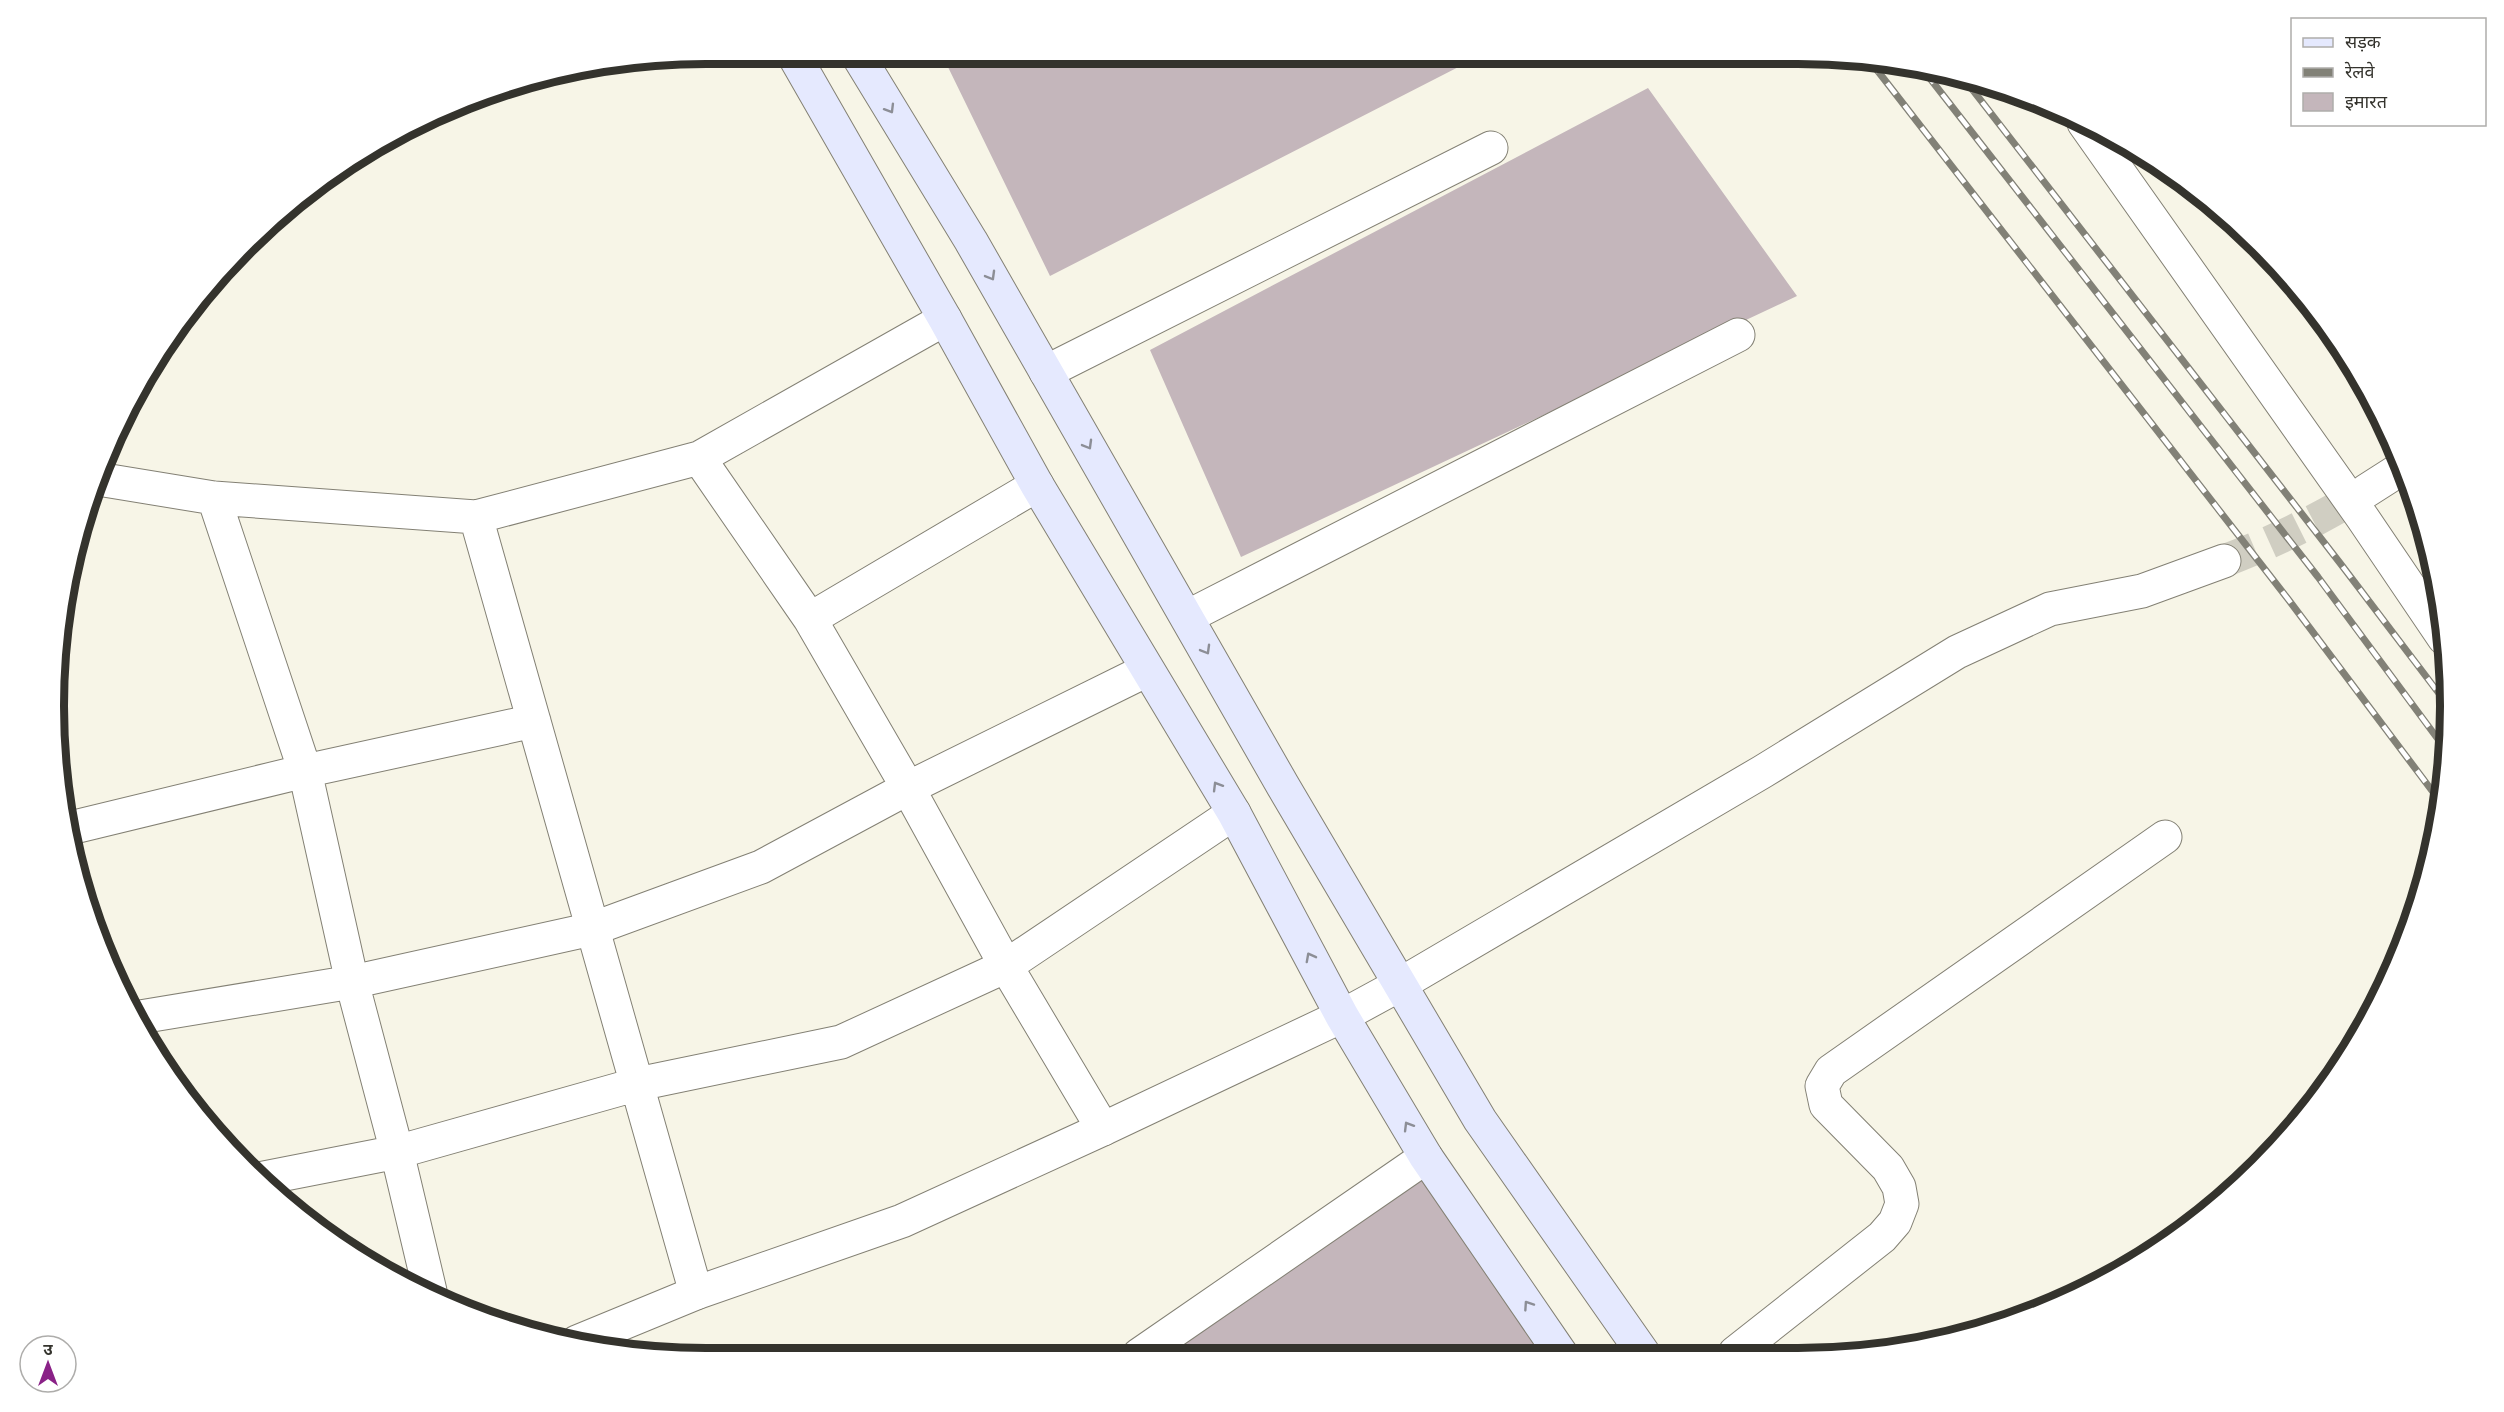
<svg xmlns="http://www.w3.org/2000/svg" width="2504" height="1412" viewBox="0 0 2504 1412" font-family="Mulish,'Noto Sans Devanagari',sans-serif">
	<style>
		.building { fill: #c4b6bb }
		.lines { fill: none; stroke-linecap: round; stroke-linejoin: round }
		.minor-tunnel { stroke: #d0cec2; stroke-width: 33; stroke-dasharray: 33 16; stroke-linecap: butt }
		.minor-casing { stroke: #838074; stroke-width: 35 }
		.tertiary-casing { stroke: #838074; stroke-width: 35 }
		.secondary-casing { stroke: #838074; stroke-width: 35 }
		.minor { stroke: #fff; stroke-width: 33 }
		.tertiary { stroke: #fff; stroke-width: 33 }
		.secondary { stroke: #e5e9fe; stroke-width: 33 }
		.rail-casing { stroke: #828177; stroke-width: 7 }
		.rail { stroke: #fff; stroke-width: 4.5; stroke-dasharray: 14; stroke-linecap: butt }
		.oneway { stroke: #8c8e96 }
		.rim { fill: none; stroke: #34332d; stroke-width: 8 }
	</style>
	<rect width="100%" height="100%" fill="#f7f5e7"/>
	<path class="building" d="M1478,57l-428,219 -103,-211 13,-7z
		M1648,88l149,208 -556,261 -91,-207z
		M1426,1157l142,197 -429,1z"/>
	<g class="lines">
		<path class="minor-tunnel" d="M2224,561c50,-19 96,-42 142,-70"/>
		<defs>
			<path id="minor" d="M2084,123l278,394 82,121
				M1046,372l445,-224
				M699,458l246,-139
				M98,479l116,19 262,19 223,-59 111,161 98,169 98,178 97,163
				M2366,491l36,-23
				M214,498l91,273 47,211 45,170 33,139
				M476,517l220,776
				M1187,617l551,-282
				M810,619l227,-134
				M66,829l239,-58 229,-50
				M1399,985l363,-213 195,-120 93,-43 92,-18 82,-30
				M134,1018l218,-36 240,-53 169,-62 147,-79 239,-118
				M259,1179l138,-27 241,-68 203,-42 165,-76 228,-153
				M1735,1353l147,-116 13,-15 7,-18 -3,-17 -11,-19 -62,-63 -4,-19 9,-15 334,-234
				M1139,1355l287,-198"/>
			<path id="tertiary" d="M577,1342l119,-49 206,-72 201,-92 239,-113 57,-31"/>
			<path id="secondary" d="M796,59l149,260 92,166 197,328 108,203 84,141 135,197
				M860,59l111,182 312,545 197,334 163,233"/>
		</defs>
		<use href="#minor" class="minor-casing"/>
		<use href="#tertiary" class="tertiary-casing"/>
		<use href="#secondary" class="secondary-casing"/>
		<use href="#minor" class="minor"/>
		<use href="#tertiary" class="tertiary"/>
		<use href="#secondary" class="secondary"/>
		<defs>
			<path id="rail" d="M1870,61l418,538 154,205
				M1925,72l393,505 128,173
				M1965,80l375,483 107,141"/>
		</defs>
		<use href="#rail" class="rail-casing"/>
		<use href="#rail" class="rail"/>
	</g>
	<defs><path id="oneway-chevron" d="M-2-3.5L2.5 0L-2 3.5" fill="none" stroke-width="1.6" stroke-linecap="round" stroke-linejoin="round" transform="scale(1.5)"/></defs>
	<g class="oneway">
		<use href="#oneway-chevron" transform="translate(890 109) rotate(59)"/>
		<use href="#oneway-chevron" transform="translate(991 276) rotate(60)"/>
		<use href="#oneway-chevron" transform="translate(1088 445) rotate(60)"/>
		<use href="#oneway-chevron" transform="translate(1206 650) rotate(60)"/>
		<use href="#oneway-chevron" transform="translate(1217 786) rotate(-121)"/>
		<use href="#oneway-chevron" transform="translate(1310 957) rotate(-118)"/>
		<use href="#oneway-chevron" transform="translate(1408 1126) rotate(-121)"/>
		<use href="#oneway-chevron" transform="translate(1528 1305) rotate(-124)"/>
	</g>
	<path d="M0 0H2504V1412H0ZM706 64H1798A642 642 0 0 1 2440 706V706A642 642 0 0 1 1798 1348H706A642 642 0 0 1 64 706V706A642 642 0 0 1 706 64Z" fill="#fff" fill-rule="evenodd"/>
	<path class="rim" d="M706 64H1798A642 642 0 0 1 2440 706V706A642 642 0 0 1 1798 1348H706A642 642 0 0 1 64 706V706A642 642 0 0 1 706 64Z"/>
	<rect x="2291" y="18" width="195" height="108" fill="#ffffff" stroke="#aeadab" stroke-width="1.5"/>
	<rect x="2303" y="38" width="30" height="9" fill="#e5e9fe" stroke="#aeadab" stroke-width="1.5"/>
	<text x="2345" y="48" font-size="18" fill="#34332d">सड़क</text>
	<rect x="2303" y="68" width="30" height="9" fill="#828177" stroke="#aeadab" stroke-width="1.5"/>
	<text x="2345" y="78" font-size="18" fill="#34332d">रेलवे</text>
	<rect x="2303" y="93" width="30" height="18" fill="#c4b6bb" stroke="#aeadab" stroke-width="1.5"/>
	<text x="2345" y="108" font-size="18" fill="#34332d">इमारत</text>
	<g transform="translate(48 1364)"><circle r="28" fill="#ffffff" stroke="#aeadab" stroke-width="1.5"/>
	<path d="M0-4.5L10 22L0 15L-10 22Z" fill="#8a2187"/>
	<text y="-9" font-size="16" font-weight="bold" text-anchor="middle" fill="#34332d">उ</text>
	</g>
</svg>
